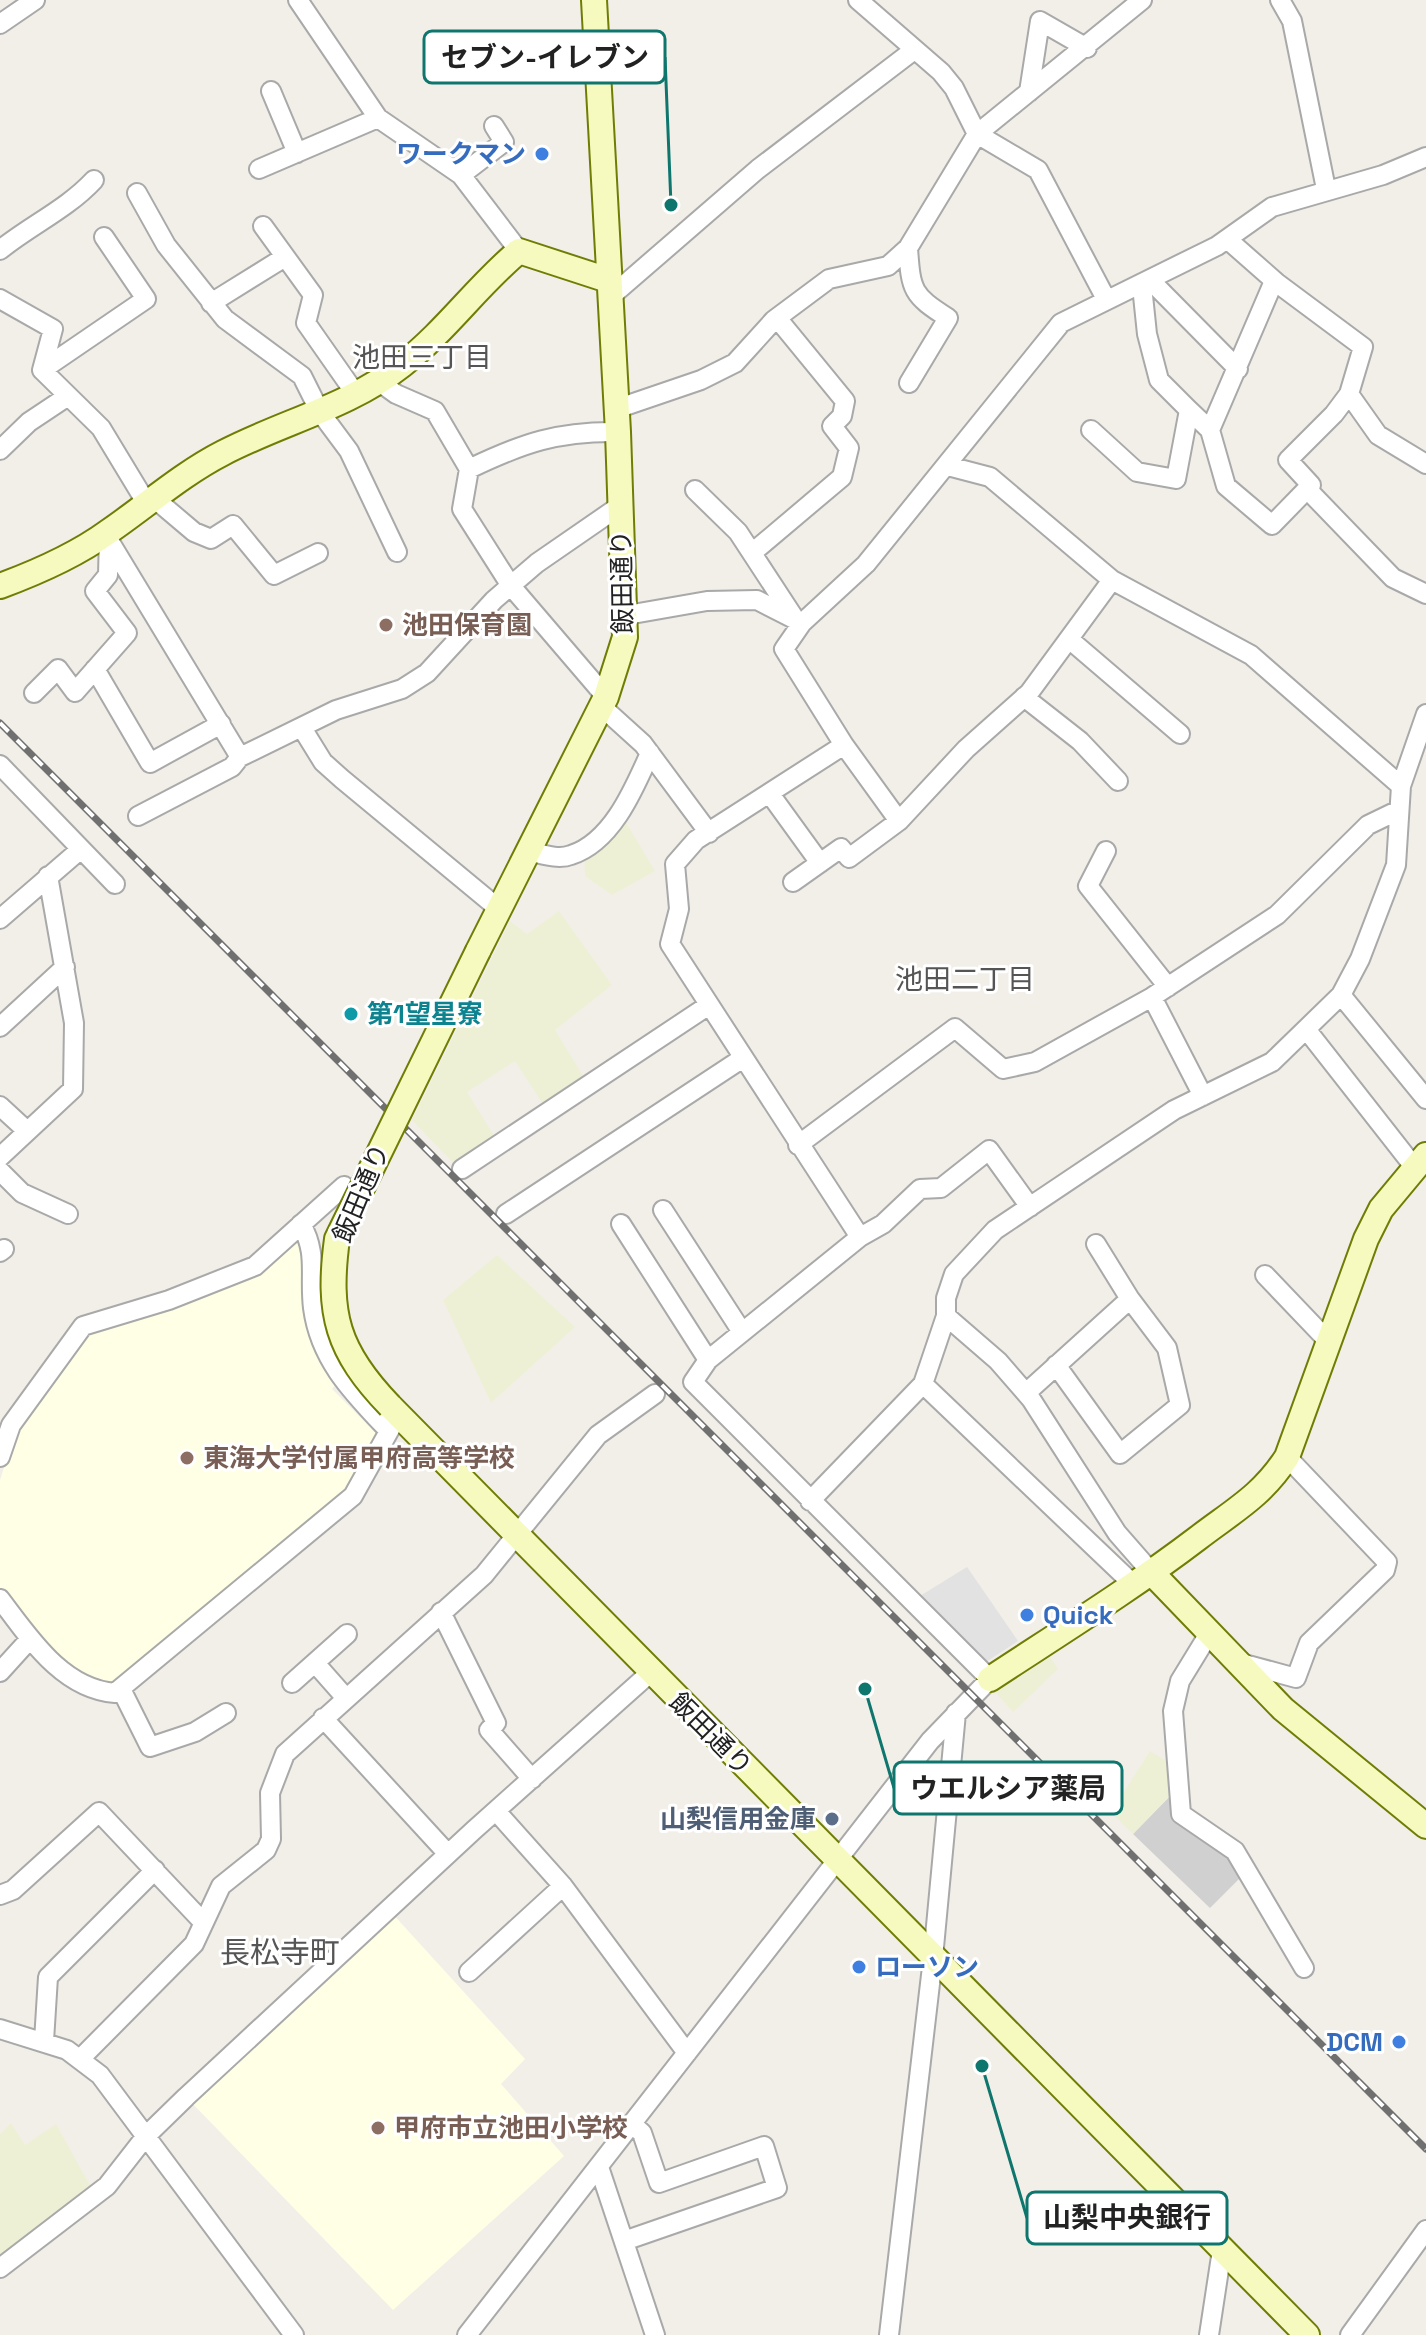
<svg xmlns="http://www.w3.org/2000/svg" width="1426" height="2335" viewBox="0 0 1426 2335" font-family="'Space Grotesk','Noto Sans JP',sans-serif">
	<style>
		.education { fill: #ffffe5 }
		.religious { fill: #d0d0d0 }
		.farmland { fill: #eef0d5 }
		.parking { fill: #e2e2e2 }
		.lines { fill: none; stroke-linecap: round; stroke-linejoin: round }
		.street-casing { stroke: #a9a9a9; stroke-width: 22 }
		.secondary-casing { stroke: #707d05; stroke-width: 28 }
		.street { stroke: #fff; stroke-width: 18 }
		.secondary { stroke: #f7fabf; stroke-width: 24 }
		.rail-casing { stroke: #707070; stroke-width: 7 }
		.rail { stroke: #fff; stroke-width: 4; stroke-dasharray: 12; stroke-linecap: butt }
		.secondary-bridge-casing { stroke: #707d05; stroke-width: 28; stroke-linecap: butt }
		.secondary-bridge { stroke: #f7fabf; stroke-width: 24 }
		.shop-dot { fill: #3f7fe0; stroke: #fff; stroke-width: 3 }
		.education-dot { fill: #8d6e63; stroke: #fff; stroke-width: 3 }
		.culture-dot { fill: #0f9aa8; stroke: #fff; stroke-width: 3 }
		.service-dot { fill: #5c6f8a; stroke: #fff; stroke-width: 3 }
		.labels { text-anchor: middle; stroke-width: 6; stroke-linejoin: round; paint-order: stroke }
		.shop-label { font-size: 26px; font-weight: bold; fill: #366cbe; stroke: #fff; text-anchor: end }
		.street-label { font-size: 26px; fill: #222; stroke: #fff }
		.education-label { font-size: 26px; font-weight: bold; fill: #785e54; stroke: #fff; text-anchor: start }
		.culture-label { font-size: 26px; font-weight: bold; fill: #0d838f; stroke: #fff; text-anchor: start }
		.service-label { font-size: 26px; font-weight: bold; fill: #4e5e75; stroke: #fff; text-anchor: end }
		.neighbourhood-label { font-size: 28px; fill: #555; stroke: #fff }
		.quarter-label { font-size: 30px; fill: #555; stroke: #fff }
		.leader { fill: none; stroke: #0f766e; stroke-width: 3 }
		.callout-dot { fill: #0f766e; stroke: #fff; stroke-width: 3 }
		.callout { fill: #fff; stroke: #0f766e; stroke-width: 3 }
		.callout-label { font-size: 28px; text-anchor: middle; font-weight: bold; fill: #222 }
	</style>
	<rect width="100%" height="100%" fill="#f2efe9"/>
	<path class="education" d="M296,1235l10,11 -2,47 32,91 -4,5 46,46 -32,58 -229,191h-23l-44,-32 -50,-60v-112l16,-50 69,-94 23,-13 85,-25z
		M390,1911l135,148 -24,25 63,72 -171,154 -204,-210z"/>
	<path class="religious" d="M1173,1793l74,78 -37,37 -77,-74z"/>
	<path class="farmland" d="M620,812l35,59 -43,24 -27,-19 -1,-27z
		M559,911l53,74 -57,45 32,52 -41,27 -31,-48 -48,31 31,50 -40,26 -46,-48 98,-199 17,13z
		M497,1255l78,72 -84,76 -48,-103z
		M1049,1655l9,14 -45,43 -19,-21z
		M1150,1751l21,13 2,29 -40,41 -22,-22z
		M11,2123l14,22 31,-21 36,65 -92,69v-124z"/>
	<path class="parking" d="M967,1567l51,74 -32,21 -66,-66z"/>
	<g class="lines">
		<defs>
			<path id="street" d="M298,0l80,118 83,57 58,76
				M858,0l83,72 13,16 23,46 61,36 68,129
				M1280,0l12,21 34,168
				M0,24l35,-24
				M271,91l26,62
				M1029,92l11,-71 47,27
				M259,169l119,-51
				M461,175l43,-33 -10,-16
				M137,193l29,52 59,74 77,57 18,36 29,39 48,101
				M263,226l50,69 -7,28 49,70
				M1227,239l50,44 86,64 -14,47 29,41 48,29
				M908,248c3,43 4,47 40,70l-39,65
				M0,250c31,-25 67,-41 94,-70
				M1151,281l87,88
				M1274,281l-64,149 16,56 46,39 39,-40 -23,-25 46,-46 15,-20
				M1142,286l5,48 12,46 30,30
				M609,298l149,-129 156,-119
				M0,299l53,30 -11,41 59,58 46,76
				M211,303l74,-46
				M42,370l104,-71 -42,-62
				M378,381l18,13 39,17 34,58 -7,40 49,77 95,111
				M616,409l85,-29 34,-17 39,-43 55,-41 59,-13 20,-18 69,-114 165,-134
				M1091,430l46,42 39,7 13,-69 21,20
				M0,450l29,-28 39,-26
				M948,466l42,11 122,103 139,75 150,131
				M469,469c54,-26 89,-38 149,-37
				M1307,489l86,89 33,16
				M695,490l43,42 55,84
				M155,499l39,33 17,7 22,-14 41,50 44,-22
				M105,534l135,223 96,-47 66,-21 25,-16 67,-73 43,-37 84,-58
				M752,553l90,-76 7,-29 -17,-22 10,-10 3,-15 -68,-83
				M627,615l80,-14 50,-1 45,23 64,-59 195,-241 156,-77 55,-39 111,-32 43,-18
				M1069,639l111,95
				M95,669l55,94 71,-39
				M34,693l24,-24 17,23 52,-59 -32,-42 13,-16 1,-38
				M1024,697l56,44 38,40
				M601,706l42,38 66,89
				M302,728l21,34 19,17 157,130
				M844,745l55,76 67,-72 63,-56 83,-113
				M0,765l115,119
				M770,794l50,69
				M138,816l94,-49 8,-10
				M528,851c14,3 30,9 43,4 41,-13 63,-66 79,-102
				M1106,851l-18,35 80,101
				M793,882l48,-34 8,10 50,-37
				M0,919l81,-70
				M1341,995l85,104
				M1152,997l51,99
				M0,1027l65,-60
				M1306,1029l109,139
				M0,1106l26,24
				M798,1145l157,-117 48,41 32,-7 117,-65 125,-82 91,-90 31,-15
				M0,1157l73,-68 1,-66 -26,-147
				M462,1169l247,-164
				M0,1171l22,22 46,21
				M663,1210l79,122
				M506,1214l237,-156
				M301,1224c17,30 8,50 12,84 7,53 41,86 76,123
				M621,1224l87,136
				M860,1237l23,-13 37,-35 21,-1 48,-38 41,57
				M0,1252l4,-3
				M1265,1275l64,67
				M946,1316l52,45 33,38 86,134 35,40
				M1056,1365l64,89 60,-49 -13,-57 -37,-49
				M923,1384l210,200
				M1026,1393l104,-94 -34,-55
				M0,1457l11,-32 72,-99 86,-26 86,-34 89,-80
				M810,1501l113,-117 23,-68v-18l8,-24 41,-44 179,-120 98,-48 69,-67 19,-36 36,-94 5,-79 25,-72
				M0,1599c29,38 62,90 115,94l238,-197 45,-81
				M441,1612l55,111 -7,7 43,49
				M1210,1632l-30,49 -7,30 8,103 54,37 69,117
				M1237,1662l59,16 13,-35 76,-73 2,-8 -100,-105
				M315,1663l30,34
				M0,1672l29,-32
				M292,1683l55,-49
				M121,1689l29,58 45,-15 31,-19
				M323,1718l125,136
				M496,1811l67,75 124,167
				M0,1895l13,-5 86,-78 104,110
				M469,1972l94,-86
				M0,2029l67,21 33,25 194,260
				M44,2041l4,-64 107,-107
				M81,2058l113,-114 27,-58 45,-36 5,-11 -1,-46 15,-39 199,-179 114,-140 57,-41
				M599,2167l56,168
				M624,2241l153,-53 -13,-42 -105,37 -17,-50 -10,-9
				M0,2268l107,-82 39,-50 40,-39 288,-267 176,-157
				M467,2335l463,-594 60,-62 -297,-297 15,-22 152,-123 -190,-293 9,-35 -4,-45 21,-24 148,-95 -60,-96 18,-26
				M889,2335l44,-377 23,-245
				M1209,2335l13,-85
				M1350,2335l76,-105"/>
			<path id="secondary" d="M0,586c38,-14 75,-30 108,-54 38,-26 74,-58 115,-79 59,-31 126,-46 179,-88 44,-34 75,-79 117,-114l89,29
				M478,951l128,-254 19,-60 -7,-205 -24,-432
				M390,1406l917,929
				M1152,1573l131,136 143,117
				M990,1679c70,-46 141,-90 208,-141 35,-27 64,-42 89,-81l79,-218 15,-30 45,-54"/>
		</defs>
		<use href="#street" class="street-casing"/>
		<use href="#secondary" class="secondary-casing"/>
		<use href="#street" class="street"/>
		<use href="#secondary" class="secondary"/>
		<defs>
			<path id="rail" d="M0,723l1426,1426"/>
		</defs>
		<use href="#rail" class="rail-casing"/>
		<use href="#rail" class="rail"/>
		<defs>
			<path id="secondary-bridge" d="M390,1406c-53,-55 -63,-92 -53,-167l141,-288"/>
		</defs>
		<use href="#secondary-bridge" class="secondary-bridge-casing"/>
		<use href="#secondary-bridge" class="secondary-bridge"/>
	</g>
	<g class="shop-dot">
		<circle cx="542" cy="154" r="8"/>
		<circle cx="1027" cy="1615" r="8"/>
		<circle cx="859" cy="1967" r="8"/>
		<circle cx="1399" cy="2042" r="8"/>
	</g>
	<g class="education-dot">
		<circle cx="386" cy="625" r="8"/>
		<circle cx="187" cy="1458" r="8"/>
		<circle cx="378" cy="2128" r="8"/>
	</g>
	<circle class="culture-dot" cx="351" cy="1014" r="8"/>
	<circle class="service-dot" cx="832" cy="1819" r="8"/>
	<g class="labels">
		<g class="shop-label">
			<text x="526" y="163">ワークマン</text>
			<text x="1043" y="1624" text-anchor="start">Quick</text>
			<text x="875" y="1976" text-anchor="start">ローソン</text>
			<text x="1383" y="2051">DCM</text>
		</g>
		<g class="street-label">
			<text transform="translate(622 582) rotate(-91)" y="9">飯田通り</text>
			<text transform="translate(361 1193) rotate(-67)" y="9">飯田通り</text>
			<text transform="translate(711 1734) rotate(45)" y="9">飯田通り</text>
		</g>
		<g class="education-label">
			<text x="402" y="634">池田保育園</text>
			<text x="203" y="1467">東海大学付属甲府高等学校</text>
			<text x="394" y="2137">甲府市立池田小学校</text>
		</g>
		<g class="culture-label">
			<text x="367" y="1023">第1望星寮</text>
		</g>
		<g class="service-label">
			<text x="816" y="1828">山梨信用金庫</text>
		</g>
		<g class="neighbourhood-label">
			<text x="422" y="367">池田三丁目</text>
			<text x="965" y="989">池田二丁目</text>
		</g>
		<g class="quarter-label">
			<text x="280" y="1963">長松寺町</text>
		</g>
	</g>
	<path class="leader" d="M671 205L665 57M865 1689L894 1788M982 2066L1027 2218"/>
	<g class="callout-dot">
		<circle cx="671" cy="205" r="8"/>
		<circle cx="865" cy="1689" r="8"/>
		<circle cx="982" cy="2066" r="8"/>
	</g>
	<g class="callout">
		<rect x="424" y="31" width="241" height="52" rx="8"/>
		<rect x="894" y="1762" width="228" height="52" rx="8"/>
		<rect x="1027" y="2192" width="200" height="52" rx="8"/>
	</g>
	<g class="callout-label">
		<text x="545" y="67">セブン-イレブン</text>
		<text x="1008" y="1798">ウエルシア薬局</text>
		<text x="1127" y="2227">山梨中央銀行</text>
	</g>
</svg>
